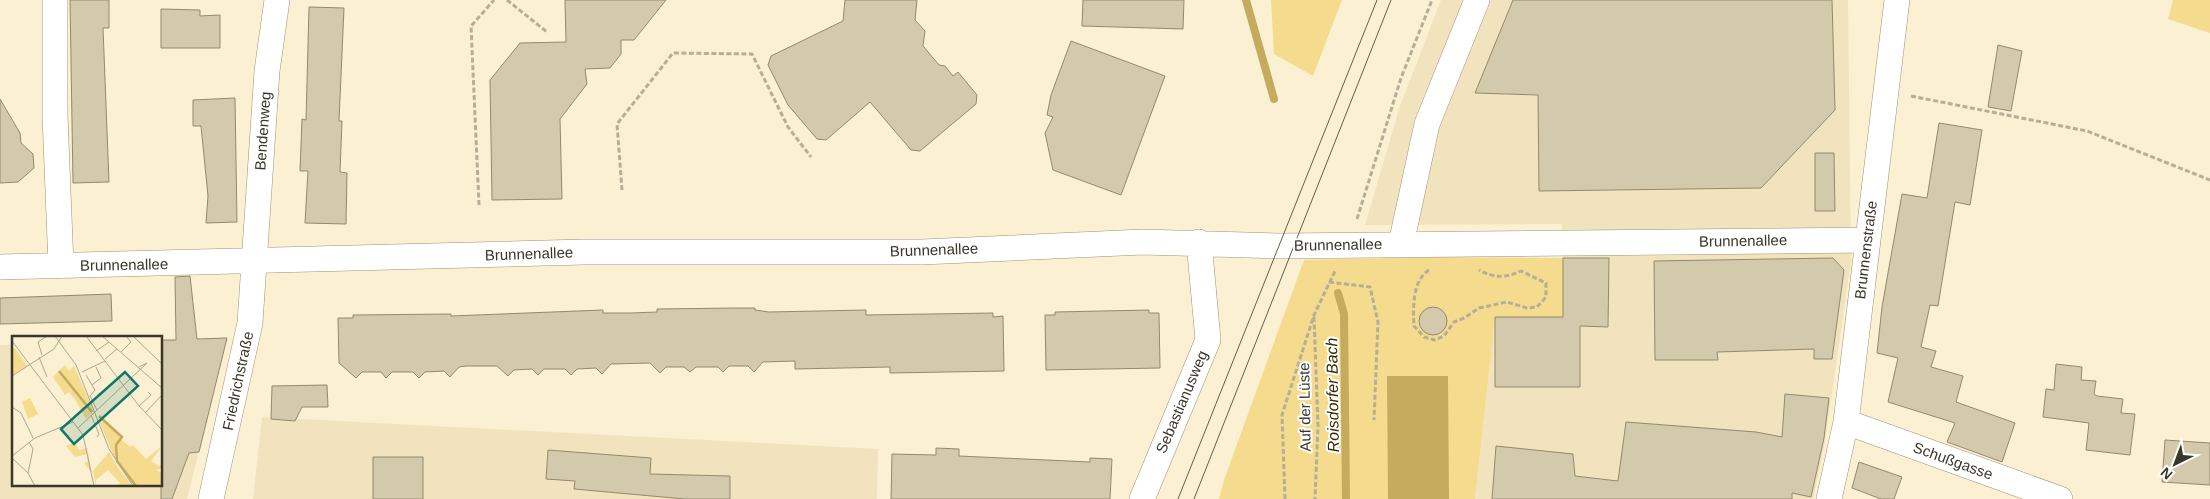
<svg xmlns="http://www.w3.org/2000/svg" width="2210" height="499" viewBox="0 0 2210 499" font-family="Helvetica,sans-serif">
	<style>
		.built { fill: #f1e3bd }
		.green { fill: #f5db8e }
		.water { fill: #c5ab5d }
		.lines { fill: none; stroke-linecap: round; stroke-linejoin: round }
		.stream { stroke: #c5ab5d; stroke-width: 8 }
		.building { fill: #d3c9ab; stroke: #93896d }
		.minor-casing { stroke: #9c9276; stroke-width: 26 }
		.path { stroke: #b6ae96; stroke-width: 3; stroke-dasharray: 5 2.5; stroke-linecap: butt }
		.minor { stroke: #fff; stroke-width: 25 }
		.tram { stroke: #645f4e; stroke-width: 1 }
		.labels { text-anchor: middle; stroke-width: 4; stroke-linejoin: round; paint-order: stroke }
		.street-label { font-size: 15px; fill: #3a362a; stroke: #fff }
		.water-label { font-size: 16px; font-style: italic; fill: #352a06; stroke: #fff }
		.inset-river { fill: none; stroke: #c5ab5d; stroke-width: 2.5 }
		.inset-road { fill: none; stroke: #aea68e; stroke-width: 1 }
		.view { fill: #0f766e; fill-opacity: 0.15; stroke: #0f766e; stroke-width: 2.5 }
		.inset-edge { fill: none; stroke: #3a362a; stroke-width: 2.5 }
	</style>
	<rect width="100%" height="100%" fill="#fbf0d1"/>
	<path class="built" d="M1441,0h407l3,262 -27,186 -11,51h-338l20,-182h68l-1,-93 -197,1 35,-119z
		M227,338l-40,161h-187v-154h14v140h147v-145z
		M262,417l616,32 -1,50h-624z"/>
	<path class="green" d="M1271,0h71l-29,76 -39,-22z
		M2173,0h37v33l-42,-14z
		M1436,257l127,1v59h-68l-20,182h-256l5,-19 80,-220z"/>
	<path class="water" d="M1387,376h61l1,123h-61z"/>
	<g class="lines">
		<path class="stream" d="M1246,0l28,99
			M1338,293l6,21 2,185"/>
	</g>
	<path class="building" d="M70,0h39v28h-6l6,154 -36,1z
		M565,0h101l-32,40h-13v14l-11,14 -25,1 2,15 -27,35 2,80 -70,1 -2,-120 30,-37 46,-1z
		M845,0h72l-2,20 10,11 -2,15 16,19 6,1 8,10 5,-4 19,23 -1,9 -56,47 -9,-1 -41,-48 -44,38 -9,-1 -29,-34 -20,-40 3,-9 72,-35z
		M1083,0h101l-1,29 -101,-3z
		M1513,0h319l3,110 -74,78 -222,3 -1,-96 -63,-2z
		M309,7l35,1 -5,113h3l-2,51 7,1 -1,51 -41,-1 3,-52h-8l2,-52 4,1z
		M161,9l39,1v6l20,-1v33h-59z
		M1071,41l94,35 -44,119 -68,-25 -8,-37 8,-16 -6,-2 4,-20z
		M1998,45l24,6 -11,60 -23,-4z
		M235,98l2,124 -31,1 2,-27 -7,-70h-8v-26z
		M0,99l20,34 1,10 12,11 1,14 -16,14 -18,1z
		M1939,123l43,7 -12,75 -15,-3 -17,104 -8,-1 -9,42 15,4 -5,16 32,9 -7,26 59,21 -13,39 -55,-20 8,-19 -67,-21 10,-44 -21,-5 5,-46 20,-113 25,4z
		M1815,153h19l1,58h-20z
		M1563,258h46l-1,69 -28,-1v61h-85v-70h68z
		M1833,258l11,12 -12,89h-18v-10l-97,3 1,8h-63l-1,-99z
		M190,276l7,63 30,-1 -28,114 -10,1 -17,46h-11v-159h15l-1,-63z
		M111,294l1,27 -112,3v-26z
		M1419 321a14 14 0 1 1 28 0a14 14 0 1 1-28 0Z
		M736,308h19v2l14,2 97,-2v5l127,-2v4l10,-1 1,55 -114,2v-6l-95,2v-8l-32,1 -9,10 -6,-6h-19l-6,6 -5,-5h-22l-6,5 -6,-5h-18l-6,6 -10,-10 -39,1 -9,10 -6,-6 -19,1 -6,6 -6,-6h-21l-6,6 -6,-6 -18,1 -6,6 -11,-10h-31l-7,1 -9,10 -6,-6 -19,1 -6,6 -6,-6h-21l-6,6 -5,-6h-19l-6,6 -17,-15 -1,-45h15v-3l98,-1v2l152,-6v3h28l26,-1v-3z
		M1149,310v3h10l1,55 -114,2 -1,-55h10v-3z
		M2056,364l26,3 -1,13 15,1 -2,13 3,2 26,3 -2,14 14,1 -5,41 -44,-5 3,-27 -46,-6 3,-28 8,1z
		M327,385l1,22h-26l-7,14 -24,-2 1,-33z
		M1785,394l44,4 -5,40 -13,59 -19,-4v6h-300l4,-53 77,8 2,22 43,5 8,-59 130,10 26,5z
		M2165,440l45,3v42l-48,-3z
		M936,448l23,1v7l131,6v-4l22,1 -2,40h-219l1,-45 44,1z
		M548,450l103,8 -1,16 80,2v23h-45l-111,-10 1,-8 -29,-2z
		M373,457h50v42h-50z
		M1859,462l43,15 -8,22h-13l-29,-11z"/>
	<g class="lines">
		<defs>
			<path id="minor" d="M55,0v116l6,150
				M1401,244l26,-120 50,-124
				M0,267l584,-15h338l221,-10 137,4 587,-6
				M1846,422l214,77
				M211,499l39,-176 17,-252 10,-71
				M1142,499l66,-159 -9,-98
				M1829,499l17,-77 51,-422"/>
		</defs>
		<use href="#minor" class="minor-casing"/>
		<path class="path" d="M507,0l40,32
			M1911,96l176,35 123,49
			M622,190l-5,-66 56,-71 79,1 36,73 23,30
			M479,205l-8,-179 23,-26
			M1357,219l44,-141 31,-78
			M1429,270c-17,11 -16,38 -15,56l10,11 11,3 9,-4 10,-14 10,-4 15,-10 28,-6 20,6 10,-1 9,-10v-14l-25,-12c-15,7 -27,7 -42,-1
			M1329,282l41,5 8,35 -4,98
			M1314,317l4,109 -3,73
			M1285,499l-3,-84 32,-100 21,-44"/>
		<use href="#minor" class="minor"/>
		<path class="tram" d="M1178,499l199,-499
			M1194,499l197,-499"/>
	</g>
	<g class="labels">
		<g class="street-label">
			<text transform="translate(263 131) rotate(-86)" y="5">Bendenweg</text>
			<text transform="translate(1743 241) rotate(-1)" y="5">Brunnenallee</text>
			<text transform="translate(1338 245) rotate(-1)" y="5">Brunnenallee</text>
			<text transform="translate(934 250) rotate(-2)" y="5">Brunnenallee</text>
			<text transform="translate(1866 250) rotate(-83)" y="5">Brunnenstraße</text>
			<text transform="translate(529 254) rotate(-2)" y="5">Brunnenallee</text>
			<text transform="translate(124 265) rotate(-1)" y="5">Brunnenallee</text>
			<text transform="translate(238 381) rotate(-78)" y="5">Friedrichstraße</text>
			<text transform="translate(1182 402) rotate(-67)" y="5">Sebastianusweg</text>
			<text transform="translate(1305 407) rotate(-91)" y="5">Auf der Lüste</text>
			<text transform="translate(1953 461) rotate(20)" y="5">Schußgasse</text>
		</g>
		<g class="water-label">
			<text transform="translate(1332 395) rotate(-91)" y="6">Roisdorfer Bach</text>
		</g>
	</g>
	<g transform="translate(12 336)">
		<rect width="150" height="150" fill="#fbf0d1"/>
		<path d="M3,12l12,18 -15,9v-25zM53,29l4,6 5,-5 20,46 -8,7 -10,-18 -7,-9 -4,3 -12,-18zM18,62l8,16 -10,5 -6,-17zM86,82l16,10 8,12 8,7 3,-2 13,14 16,-13 -11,15 8,5 3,-2v4l-6,2 6,3v13h-28l-20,-29zM63,106l4,8 8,-2 5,25 -8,-10 4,-2 -1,-7 -12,3 -9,-11zM97,116l10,17 13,17h-15l3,-3 -12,-13 -12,10v6l-3,-15z" fill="#f5db8e"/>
		<path class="inset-river" d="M47,35l33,41M87,80l23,21 -6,8 1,16 19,25"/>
		<path class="inset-road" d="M43,0l21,29 33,84 24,37M74,0l53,70 23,24M90,0l60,52M121,0l29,28M0,5l71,94 11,51M84,15l13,-9M109,16l10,-10 -5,-6M30,19l-4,-13 9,-6M27,21l8,20M93,23l12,-10M70,36l23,-11M74,39l9,15 -5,6 7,14M0,40l42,-27 8,-13M80,49l9,-7 -5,-11M127,70l12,-11 -3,-3M0,71l9,6 12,25M134,76l16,-17M79,79l8,19 -2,3M66,92l69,-65 -8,4M0,120l23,-18 38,-16M0,122l16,15 7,13M16,137l5,-24 -4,-7"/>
		<path class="view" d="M113,36l13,14 -64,58 -13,-15z"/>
		<rect width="150" height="150" class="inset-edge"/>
	</g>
	<g transform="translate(2175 464) rotate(222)" stroke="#ffffff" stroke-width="4" paint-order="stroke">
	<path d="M0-4L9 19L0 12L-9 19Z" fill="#3a362a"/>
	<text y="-8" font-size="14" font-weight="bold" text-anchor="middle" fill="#3a362a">N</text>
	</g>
</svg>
